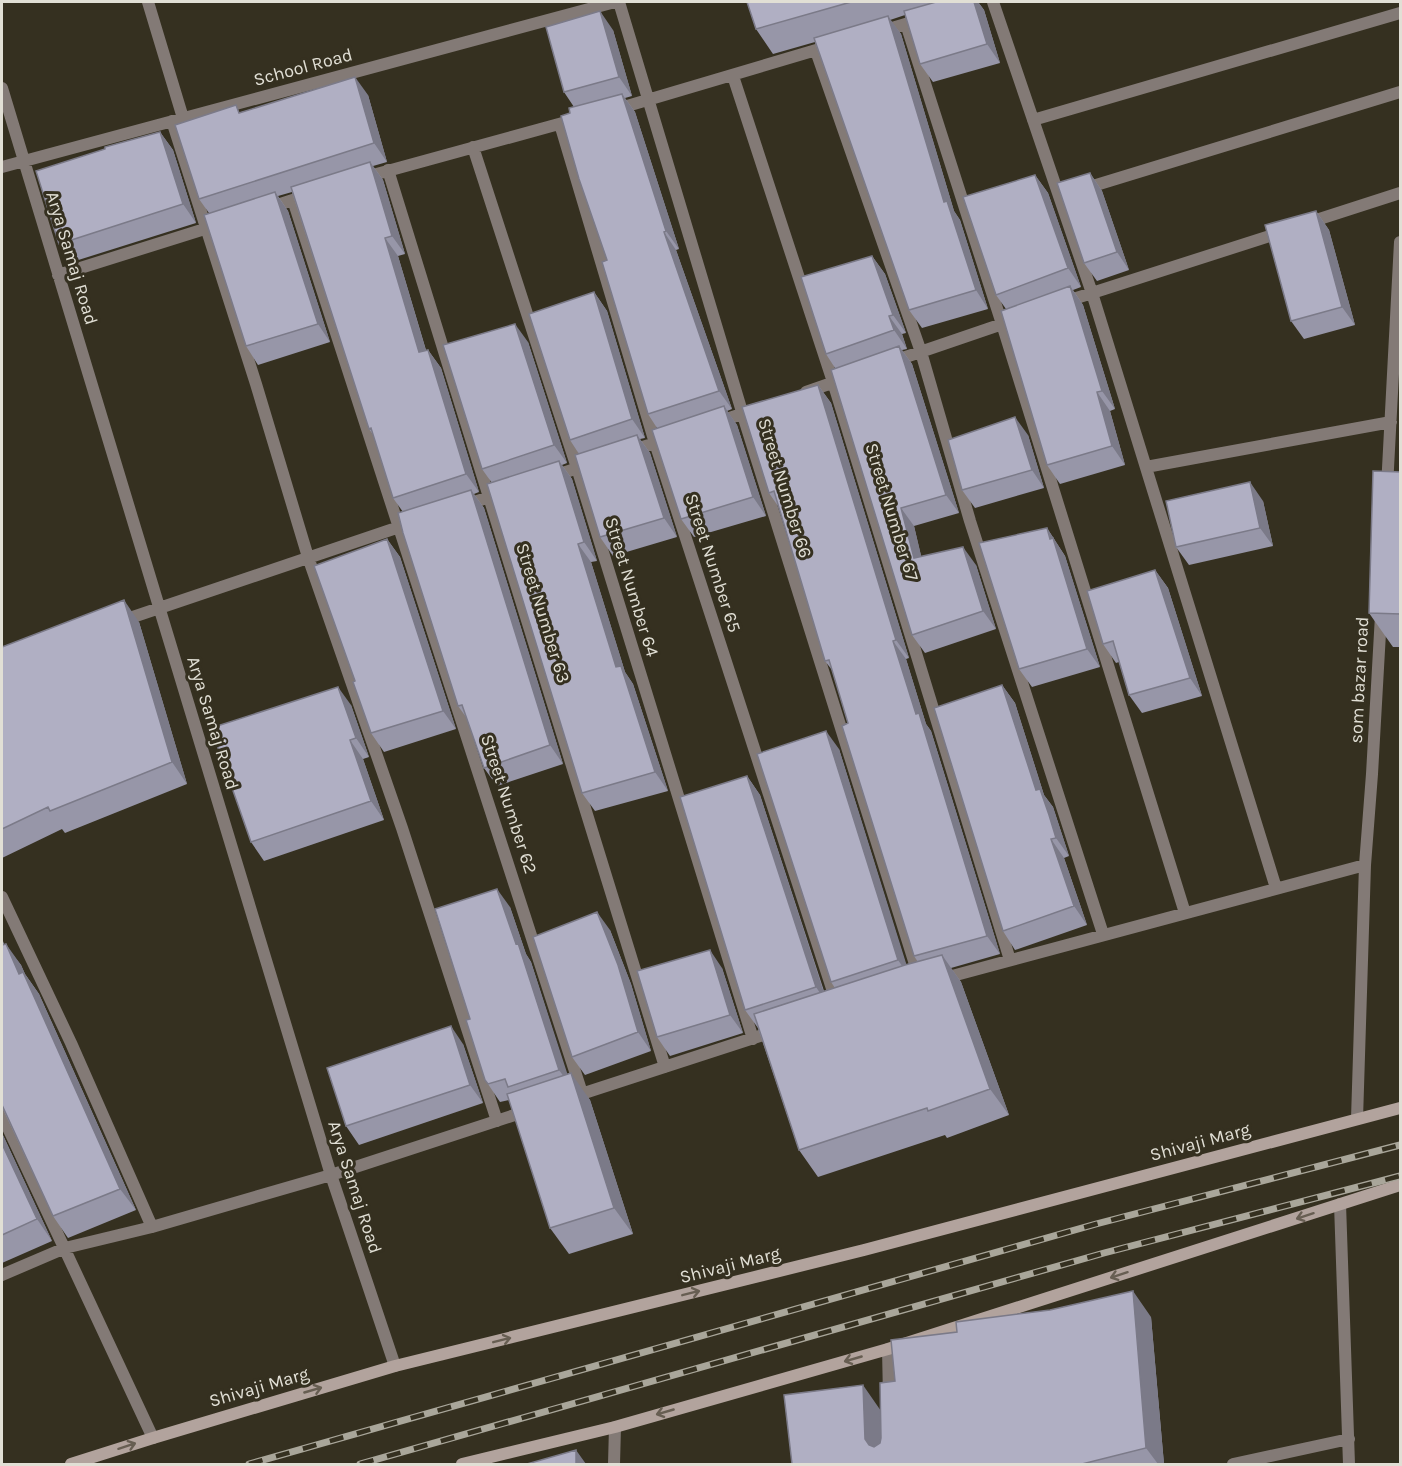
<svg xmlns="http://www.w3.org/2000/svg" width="1402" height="1466" viewBox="0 0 1402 1466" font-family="Karla,sans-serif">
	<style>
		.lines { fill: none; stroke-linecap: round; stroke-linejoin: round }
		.minor { stroke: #837a76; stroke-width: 12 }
		.secondary { stroke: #b2a39d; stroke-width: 12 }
		.rail-casing { stroke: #a9a69a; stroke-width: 7 }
		.rail { stroke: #353020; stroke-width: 4.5; stroke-dasharray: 14; stroke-linecap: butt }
		.wall { fill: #9796a8 }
		.shaded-wall { fill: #7b7a88 }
		.building { fill: #b0afc3; stroke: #7b7a88; stroke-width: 1.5 }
		.oneway { stroke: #675e52 }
		.labels { text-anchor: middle; stroke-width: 6; stroke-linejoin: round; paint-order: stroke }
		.street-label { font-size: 18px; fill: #e1dfd5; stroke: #353020 }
	</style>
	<rect width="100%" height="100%" fill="#353020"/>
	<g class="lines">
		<path class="minor" d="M148,2l35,116
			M619,2l127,423 173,552
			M993,2l99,291 184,595
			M906,24l96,300 183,589
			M882,31l40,-12
			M816,51l105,301 49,169 133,413
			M733,76l100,306 177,578
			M2,88l329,1087 64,191
			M617,109l216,-64
			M1033,120l367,-107
			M172,121l84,263 52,173 94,271 95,293
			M560,124l95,319 182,561
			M473,147l104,321 176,571
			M2,167l613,-165
			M388,170l277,897
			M362,178l215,-59
			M1083,189l317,-97
			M293,200l289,893
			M268,208l40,-13
			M1307,223l93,-30
			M58,275l153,-48
			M1064,302l218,-70
			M891,362l129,-44
			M806,392l43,-15
			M718,422l41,-14
			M630,451l41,-13
			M1146,467l245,-45
			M553,476l41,-13
			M1387,487l13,-245
			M465,505l40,-13
			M121,621l296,-100
			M2,897l69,146 81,184
			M941,979l424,-114
			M569,1098l206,-67
			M2,1115l151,323
			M1357,1119l8,-254 7,-91 9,-159
			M1340,1204l9,260
			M2,1275l63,-27 87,-21 179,-52 199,-65
			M888,1349l1,48
			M614,1464l1,-37
			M1233,1464l116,-25"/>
		<path class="secondary" d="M71,1464l82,-26 242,-72 469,-116 536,-142
			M462,1464l153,-37 273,-78 512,-164"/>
		<defs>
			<path id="rail" d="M249,1464l847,-240 304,-79
				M360,1464l744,-211 296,-77"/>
		</defs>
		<use href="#rail" class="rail-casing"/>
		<use href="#rail" class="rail"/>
	</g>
	<path class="wall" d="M747,2h231l6,8 16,53 -67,19 -13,-18 -15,-49 -15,5 11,14 53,177 6,9 28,89 -66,19 -13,-18 -94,-268 -42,12 -17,-25z
		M613,30l19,66 -7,2 10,14 44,137 -3,1 56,159 -5,2 10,14 29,91 -72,21 -13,-18 -24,-91 -9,-14 -41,-154 -33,-153 -10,-15z
		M368,95l19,67 -14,4 10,14 22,74 -7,2 28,94h2l13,18 38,124 -5,2 10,14 79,256 -66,22 -13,-18 -18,-51 -8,-11 -55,-194 -10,-14 -19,-62 -5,-7 -77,-237 -14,4 10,15 42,131 -72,23 -12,-19 -37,-133 -10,-14 42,-87z
		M160,132l13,18 23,73 -124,39 -13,-18 46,-95z
		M1090,173l12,18 27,79 -32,11 -13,-18z
		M1035,175l13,18 33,94 -8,3 10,15 32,104 -5,2 15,54 -65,19 -13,-19 -41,-156 -10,-14z
		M1316,211l13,19 26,95 -51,14 -13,-18z
		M872,256l13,18 21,59 -4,1 5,15 -5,1 10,14 47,149 -45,13 7,30 55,9 20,64 -71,24 -13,-18 -77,-267 -9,-14z
		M594,292l13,19 38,127 -5,1 10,14 27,84 -64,19 -13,-19 -21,-83 -9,-14z
		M528,342l39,121 -5,2 10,14 25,82 -6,1 34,110 8,12 35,107 -73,20 -13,-18 -90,-310 -10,-14z
		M818,385l13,18 78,255 -3,1 20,65 5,7 69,223 -49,14 10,14 48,133 -62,23 -2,-3 -127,42 -19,-27 -41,-122 -13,-18 2,-234 13,19 64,196 11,-3 -4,-6 8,-233 67,216 12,-3 -4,-6 -66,-233 -16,-53 -7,-9 -47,-155 -9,-13z
		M1028,435l16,53 -69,20 -13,-18z
		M1401,472v175h-8l-24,-34z
		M1263,501l10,45 -84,19 -13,-18z
		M1047,528l18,28 35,111 -68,20 -13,-18z
		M387,539l13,18 56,172 -72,23 -13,-19 -16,-52z
		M1155,570l13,18 34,108 -60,17 -13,-18 -10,-33 -3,1 -13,-19z
		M139,622l48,162 -122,49 -3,-4 -60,29v-211z
		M1002,685l13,18 29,92 9,12 16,49 -5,2 23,67 -72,25 -12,-19z
		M351,705l18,52 -6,2 21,61 -120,41 -13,-19z
		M510,907l16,47 5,8 36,113 23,25 43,134 -64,20 -19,-26 -41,-128 -9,2 -12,-18 -18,-65z
		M610,930l21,54 20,67 -66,24 -13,-18z
		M2,938l2,6 17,21 4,9 14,20 97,216 -68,28 -15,-22 -51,-109z
		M722,968l21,65 -73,23 -13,-19z
		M463,1044l20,59 -124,42 -13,-19z
		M2,1133l50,108 -50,22z
		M1151,1317l13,147h-372l89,-54 14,-29z"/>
	<path class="shaded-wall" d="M974,2h4l6,8 16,53 -13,-19z
		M600,11l13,19 19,66 -13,-19z
		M888,16l13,18 53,177 6,9 28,89 -12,-19 -32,-88z
		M355,77l13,18 19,67 -13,-19z
		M622,94l13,18 44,137 -13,-18z
		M160,132l13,18 23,73 -13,-19z
		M370,162l13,18 22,74 -13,-18z
		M1090,173l12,18 27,79 -12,-18z
		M1035,175l13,18 33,94 -13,-19z
		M275,192l13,19 42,131 -12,-18z
		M1316,211l13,19 26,95 -13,-18z
		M664,232l12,18 56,159 -13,-18z
		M385,238l13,18 34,115 -13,-19z
		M872,256l13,18 21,59 -13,-18z
		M1070,286l13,19 32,104 -13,-18z
		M594,292l13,19 38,127 -13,-19z
		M889,316l13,18 5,15 -13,-19z
		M515,324l13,18 39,121 -13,-18z
		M899,346l13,18 47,149 -13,-18z
		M428,350l13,18 38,124 -13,-18z
		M818,385l13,18 78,255 -13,-18z
		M1097,392l13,19 15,54 -13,-19z
		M724,406l13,19 29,91 -13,-19z
		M1015,417l13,18 16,53 -12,-18z
		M637,435l13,18 27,84 -13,-19z
		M559,461l13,18 25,82 -13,-19z
		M1250,482l13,19 10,45 -13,-18z
		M471,490l13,18 79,256 -13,-19z
		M901,508l13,18 12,50 -12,-18z
		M1047,528l18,28 35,111 -13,-18z
		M387,539l13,18 56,172 -13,-18z
		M578,544l13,18 34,110 8,12 35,107 -13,-19 -39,-105z
		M963,547l13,18 20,64 -13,-18z
		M1155,570l13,18 34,108 -12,-18z
		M124,600l15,22 48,162 -15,-22z
		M893,641l13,18 20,65 5,7 69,223 -13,-18z
		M1002,685l13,18 29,92 9,12 16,49 -13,-18 -20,-48z
		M338,687l13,18 18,52 -13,-19z
		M826,731l13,18 72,230 -13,-19z
		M350,740l13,19 21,61 -13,-19z
		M747,776l13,19 68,210 -12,-18z
		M1051,839l13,19 23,67 -13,-19z
		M497,889l13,18 16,47 5,8 41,126 -13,-18z
		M597,912l13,18 21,54 20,67 -13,-19z
		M6,944l15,21 4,9 14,20 97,216 -16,-21 -101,-215z
		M710,950l12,18 21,65 -13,-18z
		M942,955l19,27 48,133 -19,-26z
		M451,1026l12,18 20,59 -13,-18z
		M571,1073l19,27 43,134 -19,-26z
		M2,1133l50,108 -15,-22 -35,-75z
		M1133,1291l18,26 13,147h-6l-12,-16z
		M863,1385l18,26 1,53 -17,-25z
		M576,1450l10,14h-10z"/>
	<path class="building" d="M747,2h104l-95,27z
		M936,2h38l13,42 -67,20 -16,-53z
		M600,11l19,66 -55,15 -18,-65z
		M888,16l56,186 3,-1 29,89 -67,20 -95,-272z
		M355,77l19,66 -175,56 -24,-74 61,-20 3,8z
		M622,94l44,137 -2,1 55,159 -71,23 -46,-152 5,-2 -28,-81 -18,-63 9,-3 -1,-5z
		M160,132l23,72 -124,40 -23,-73 69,-22v-2z
		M370,162l22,74 -7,2 34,114 9,-2 38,124 -73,24 -22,-70 -2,1 -78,-242z
		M1090,173l27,79 -33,11 -27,-80z
		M1035,175l33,93 -72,27 -33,-98z
		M275,192l43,132 -72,22 -42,-131z
		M1316,211l26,96 -51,14 -26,-96z
		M872,256l21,59 -4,1 5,14 -68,24 -25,-77z
		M1070,286l32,105 -5,1 15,54 -65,19 -46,-154z
		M594,292l38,127 -62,21 -41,-126z
		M515,324l39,121 -72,24 -39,-124z
		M899,346l47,149 -45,13 13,50 49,-11 20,64 -71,24 -81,-265z
		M818,385l78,255 -3,1 23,73 3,-1 68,223 -73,20 -72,-230 6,-3 -19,-63 -4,1 -51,-170 -5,2 -27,-86z
		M724,406l29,91 -72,22 -29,-89z
		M1015,417l17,53 -70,20 -14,-50z
		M637,435l27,83 -64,19 -25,-82z
		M559,461l25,81 -6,2 38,123 5,-1 34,106 -73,21 -95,-309z
		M1373,471l28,1v142l-32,-1z
		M1250,482l10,46 -84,19 -10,-46z
		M471,490l79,255 -66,23 -22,-63 -4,1 -55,-173 -5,-20z
		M1047,528l3,11 3,-1 34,111 -68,20 -40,-126z
		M387,539l56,172 -72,22 -18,-51 2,-1 -41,-115z
		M1155,570l35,108 -61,17 -16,-54 -10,3 -16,-53z
		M124,600l48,162 -122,49 -2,-4 -46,22v-182z
		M1002,685l34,105 4,-1 9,26 7,23 -5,1 23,67 -71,25 -69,-223z
		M338,687l18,51 -6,2 21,61 -120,41 -40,-114z
		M826,731l72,229 -67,22 -74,-228z
		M747,776l69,211 -71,23 -65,-213z
		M497,889l19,55 2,-1 41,127 -51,17 -3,-8 -17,5 -3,-4 -19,-60 4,-1 -35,-110z
		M597,912l21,53 20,67 -66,25 -39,-120z
		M6,944l13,30 4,-2 97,217 -67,27 -51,-111v-160z
		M710,950l20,65 -73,22 -20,-66z
		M942,955l48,134 -62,22 -1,-3 -128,42 -45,-136 151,-49z
		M451,1026l19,59 -124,41 -19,-58z
		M571,1073l43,135 -64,20 -43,-134z
		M2,1144l35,75 -35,16z
		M1133,1291l13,157 -64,16h-290l-8,-69 79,-10 2,54 4,6 5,2 6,-4 1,-5 -1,-55 15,-2 -4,-41 66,-8 -1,-10 94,-12z
		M576,1450v14h-49z"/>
	<defs><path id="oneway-shaft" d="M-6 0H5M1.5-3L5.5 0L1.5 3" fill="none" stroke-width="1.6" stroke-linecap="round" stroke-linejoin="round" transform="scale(1.5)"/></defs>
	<g class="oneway">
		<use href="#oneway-shaft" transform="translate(1305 1216) rotate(162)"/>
		<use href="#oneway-shaft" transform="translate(1119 1275) rotate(162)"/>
		<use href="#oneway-shaft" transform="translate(691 1293) rotate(-14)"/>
		<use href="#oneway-shaft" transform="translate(502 1340) rotate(-14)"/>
		<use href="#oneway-shaft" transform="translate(853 1359) rotate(164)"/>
		<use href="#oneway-shaft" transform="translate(313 1390) rotate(-16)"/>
		<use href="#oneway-shaft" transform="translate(665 1412) rotate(164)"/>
		<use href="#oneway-shaft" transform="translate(127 1446) rotate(-18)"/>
	</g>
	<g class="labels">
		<g class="street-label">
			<text transform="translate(303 67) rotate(-15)" y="6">School Road</text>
			<text transform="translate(72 258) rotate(73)" y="6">Arya Samaj Road</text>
			<text transform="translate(785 488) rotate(73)" y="6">Street Number 66</text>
			<text transform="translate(892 512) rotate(73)" y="6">Street Number 67</text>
			<text transform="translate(713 563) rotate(72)" y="6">Street Number 65</text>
			<text transform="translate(632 587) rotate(73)" y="6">Street Number 64</text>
			<text transform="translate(543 613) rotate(73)" y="6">Street Number 63</text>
			<text transform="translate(1359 680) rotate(-87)" y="6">som bazar road</text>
			<text transform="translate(213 723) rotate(73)" y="6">Arya Samaj Road</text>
			<text transform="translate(509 804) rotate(72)" y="6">Street Number 62</text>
			<text transform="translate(1200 1142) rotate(-15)" y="6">Shivaji Marg</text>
			<text transform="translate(355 1187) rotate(72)" y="6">Arya Samaj Road</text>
			<text transform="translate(730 1265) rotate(-14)" y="6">Shivaji Marg</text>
			<text transform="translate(259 1387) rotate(-16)" y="6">Shivaji Marg</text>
		</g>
	</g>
	<rect width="1402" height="1466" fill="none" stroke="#e1dfd5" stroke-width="6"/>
</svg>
